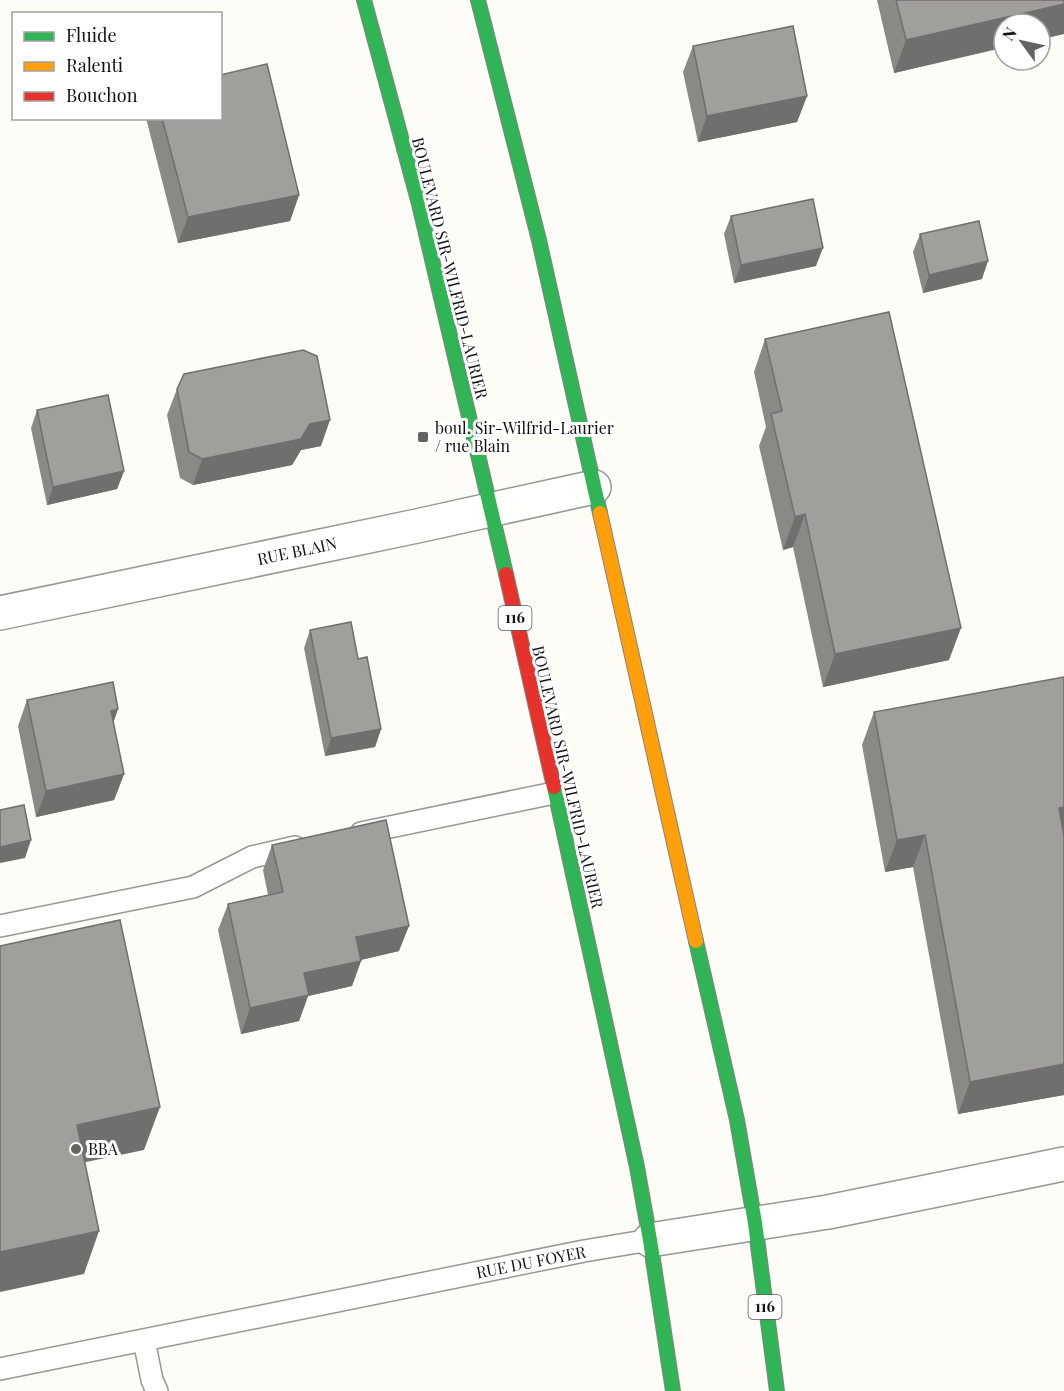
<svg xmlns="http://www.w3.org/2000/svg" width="1064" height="1391" viewBox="0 0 1064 1391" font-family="'Playfair Display',serif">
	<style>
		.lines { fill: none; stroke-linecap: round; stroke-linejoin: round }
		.lane-casing { stroke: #979795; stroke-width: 24 }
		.street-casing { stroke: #979795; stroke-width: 36 }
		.fast-casing { stroke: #858482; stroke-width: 16 }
		.slow-casing { stroke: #858482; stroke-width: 16 }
		.jam-casing { stroke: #858482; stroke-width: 16 }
		.lane { stroke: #fffffe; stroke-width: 21 }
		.street { stroke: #fffffe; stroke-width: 33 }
		.fast { stroke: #30b455; stroke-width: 14 }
		.slow { stroke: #ff9f0a; stroke-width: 14 }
		.jam { stroke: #e5322d; stroke-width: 14 }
		.wall { fill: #8a8986 }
		.shaded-wall { fill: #716f6d }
		.building { fill: #a19f9c; stroke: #716f6d; stroke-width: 1.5 }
		.poi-dot { fill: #646362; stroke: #fff; stroke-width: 2 }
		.labels { text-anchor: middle; stroke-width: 6; stroke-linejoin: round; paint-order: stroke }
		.shield { fill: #fff; stroke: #585858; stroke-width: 1.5 }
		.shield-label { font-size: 15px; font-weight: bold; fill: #111 }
		.street-label { font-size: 16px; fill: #111; stroke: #fff }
		.poi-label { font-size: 16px; fill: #111; stroke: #fff; text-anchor: start }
	</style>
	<rect width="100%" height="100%" fill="#fdfcf7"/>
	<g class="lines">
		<defs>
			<path id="lane" d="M361,833l193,-40
				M0,926l193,-39 59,-30 43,-10
				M144,1340l8,40 5,11
				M0,1369l584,-118 66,-11"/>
			<path id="street" d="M0,613l417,-87 177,-39
				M650,1240l178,-28 236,-48"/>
			<path id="fast" d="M364,0l55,204 87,370
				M478,0l61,240 61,273
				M554,787l83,380 13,73 23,151
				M696,941l41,179 18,103 22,168"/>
			<path id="slow" d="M600,513l96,428"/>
			<path id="jam" d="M506,574l48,213"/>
		</defs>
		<use href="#lane" class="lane-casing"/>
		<use href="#street" class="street-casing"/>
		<use href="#fast" class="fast-casing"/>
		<use href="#slow" class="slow-casing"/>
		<use href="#jam" class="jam-casing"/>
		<use href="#lane" class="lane"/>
		<use href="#street" class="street"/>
		<use href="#fast" class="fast"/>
		<use href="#slow" class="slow"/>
		<use href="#jam" class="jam"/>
	</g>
	<path class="wall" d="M877,0h187v34l-170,39z
		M693,46l114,50 -10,26 -99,20 -15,-70z
		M146,118h74l79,77 -9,26 -112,22z
		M731,216l85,50 -82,17 -10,-49z
		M920,234l62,45 -59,14 -10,-41z
		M765,339l184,321 -126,27 -30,-140 -10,3 -24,-104 7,-19 -12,-55z
		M177,389l144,57 -20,4 -9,15 -99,20 -13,-7 -13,-63z
		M37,410l87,61 -7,18 -70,16 -16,-77z
		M310,630l48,29 23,70 -6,18 -50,9 -21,-108z
		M27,700l91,9 -5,14 11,51 -10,26 -78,17 -18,-91z
		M874,712l190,383 -106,19 -45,-247 -28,5 -23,-127z
		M272,845l127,106 -38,9 -9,26 -44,10 -9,25 -58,13 -23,-104 10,-26 40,-9 -5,-25z"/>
	<path class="shaded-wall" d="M1064,4v30l-24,5v-15h-36v23l-110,26 12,-33z
		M807,96l-10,26 -99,20 9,-26z
		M299,195l-9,26 -112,22 10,-26z
		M823,248l-7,18 -82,17 7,-18z
		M988,261l-6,18 -59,14 6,-18z
		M330,420l-9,26 -20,4 -9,15 -99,20 9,-26 108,-35z
		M124,471l-7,18 -70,16 6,-18z
		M805,514l-12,33 -10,3 12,-33z
		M961,628l-12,32 -126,27 12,-33z
		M118,709l-9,26 2,-24z
		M381,729l-6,18 -50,9 6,-18z
		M124,774l-10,26 -78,17 10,-26z
		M1064,807v31l-5,-30z
		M925,835l-12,32 -28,5 12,-32z
		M31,840l-6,18 -25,5v-16z
		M409,926l-10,25 -52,12 9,-26z
		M361,961l-9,25 -44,10 -9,25 -58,13 9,-26 54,-35z
		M1064,1064v31l-106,19 12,-32z
		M160,1107l-16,43 -82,17 15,-42z
		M99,1231l-15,43 -84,18v-40z"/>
	<path class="building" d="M896,0h168v4l-158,36z
		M793,26l14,70 -100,20 -14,-70z
		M267,64l32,131 -111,22 -26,-99h58v-43z
		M813,199l10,49 -82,17 -10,-49z
		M979,221l9,40 -59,14 -9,-41z
		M889,312l72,316 -126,26 -30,-140 -10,3 -24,-103 11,-3 -17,-72z
		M303,350l14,6 13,64 -20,4 -9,15 -99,20 -13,-7 -12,-63 7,-15z
		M108,395l16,76 -71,16 -16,-77z
		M351,622l7,37 9,-2 14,72 -50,9 -21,-108z
		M1064,677v130l-5,1 5,29v227l-94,18 -45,-247 -28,5 -23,-128z
		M113,682l5,27 -7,2 13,63 -78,17 -19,-91z
		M24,805l7,35 -31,7v-37z
		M386,820l23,106 -53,11 5,24 -57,12 5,22 -59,13 -22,-104 55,-12 -11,-47z
		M120,920l40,187 -83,18 22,106 -99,21v-306z"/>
	<g class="poi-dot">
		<rect x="417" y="431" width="12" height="12" rx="3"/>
		<circle cx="76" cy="1149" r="6"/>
	</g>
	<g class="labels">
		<g class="shield">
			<rect x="498.5" y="606" width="33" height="24" rx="4.5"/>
			<rect x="748.5" y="1295" width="33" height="24" rx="4.5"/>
		</g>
		<g class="shield-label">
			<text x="515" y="623">116</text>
			<text x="765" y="1312">116</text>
		</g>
		<g class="street-label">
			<text transform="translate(450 268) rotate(76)" y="6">BOULEVARD SIR-WILFRID-LAURIER</text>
			<text transform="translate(297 551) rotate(-12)" y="6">RUE BLAIN</text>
			<text transform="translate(568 777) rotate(77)" y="6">BOULEVARD SIR-WILFRID-LAURIER</text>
			<text transform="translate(531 1262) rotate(-11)" y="6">RUE DU FOYER</text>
		</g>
		<g class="poi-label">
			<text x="435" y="434">boul. Sir-Wilfrid-Laurier<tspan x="435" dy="18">/ rue Blain</tspan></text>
			<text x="88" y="1155">BBA</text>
		</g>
	</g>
	<rect x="12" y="12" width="210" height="108" fill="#ffffff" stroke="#a0a0a0" stroke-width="1.5"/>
	<rect x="24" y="32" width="30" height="9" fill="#30b455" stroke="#a0a0a0" stroke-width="1.5"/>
	<text x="66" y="42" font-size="18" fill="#111111">Fluide</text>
	<rect x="24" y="62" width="30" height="9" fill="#ff9f0a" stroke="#a0a0a0" stroke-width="1.5"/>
	<text x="66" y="72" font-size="18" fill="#111111">Ralenti</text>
	<rect x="24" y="92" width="30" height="9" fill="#e5322d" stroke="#a0a0a0" stroke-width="1.5"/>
	<text x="66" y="102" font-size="18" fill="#111111">Bouchon</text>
	<g transform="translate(1022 42) rotate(303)"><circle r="28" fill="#ffffff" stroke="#a0a0a0" stroke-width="1.5"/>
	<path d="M0-4.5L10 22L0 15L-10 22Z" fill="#646362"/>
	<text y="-9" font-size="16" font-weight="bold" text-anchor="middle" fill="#111111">N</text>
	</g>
</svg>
